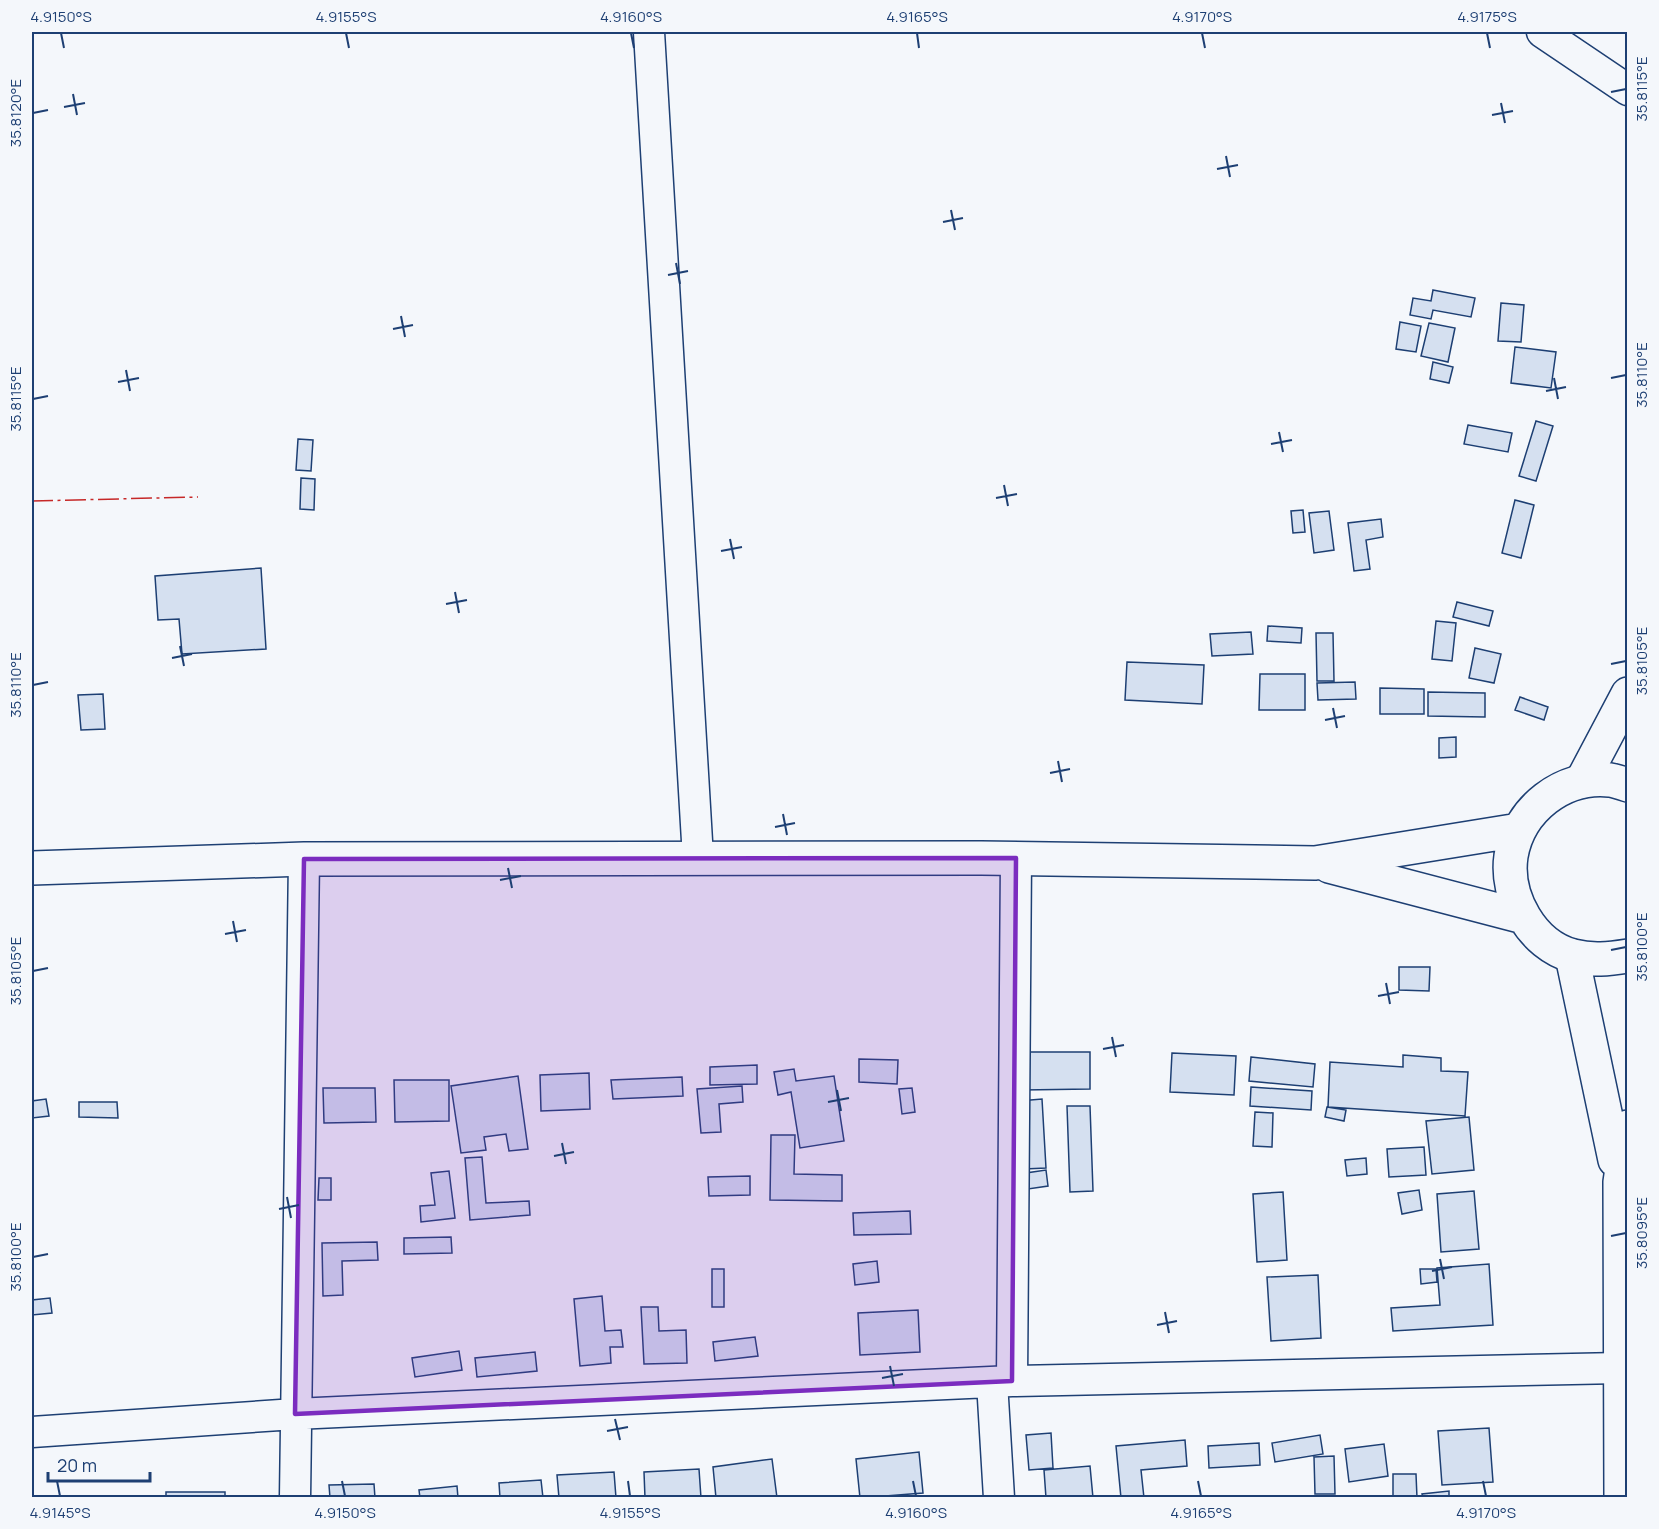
<svg xmlns="http://www.w3.org/2000/svg" width="1659" height="1529" viewBox="0 0 1659 1529" font-family="Manrope,sans-serif">
	<style>
		.building { fill: #d5e0f0; stroke: #1d3f73; stroke-width: 1.5 }
		.lines { fill: none; stroke-linecap: round; stroke-linejoin: round }
		.street-casing { stroke: #1d3f73; stroke-width: 33 }
		.primary-casing { stroke: #1d3f73; stroke-width: 36 }
		.highway-casing { stroke: #1d3f73; stroke-width: 36 }
		.street { stroke: #f4f7fb; stroke-width: 30 }
		.primary { stroke: #f4f7fb; stroke-width: 33 }
		.highway { stroke: #f4f7fb; stroke-width: 33 }
		.power { stroke: #c62828; stroke-width: 1.5; stroke-dasharray: 21 4.5 3 4.5; stroke-linecap: butt }
		.marked { fill: #7b2cbf; fill-opacity: 0.2; stroke: #7b2cbf; stroke-width: 4.5; stroke-linejoin: round }
		.ticks { fill: none; stroke: #1d3f73; stroke-width: 2 }
		.neatline { fill: none; stroke: #1d3f73; stroke-width: 2 }
		.ticks-label { font-size: 15px; text-anchor: middle; fill: #1d3f73 }
	</style>
	<rect width="100%" height="100%" fill="#f4f7fb"/>
	<path class="building" d="M1433,290l42,8 -4,19 -38,-7 -2,9 -21,-4 3,-17 18,3z
		M1501,303l23,2 -3,37 -23,-1z
		M1400,322l21,4 -5,26 -20,-3z
		M1429,323l26,5 -7,34 -27,-6z
		M1515,347l41,5 -5,36 -40,-5z
		M1433,362l20,5 -4,16 -19,-4z
		M1536,421l17,5 -17,55 -17,-5z
		M1468,425l44,8 -4,19 -44,-8z
		M298,439l15,1 -2,31 -15,-1z
		M301,478l14,1 -1,31 -14,-1z
		M1515,500l19,5 -13,53 -19,-5z
		M1303,510l2,22 -12,1 -2,-22z
		M1329,511l5,39 -20,3 -5,-40z
		M1381,519l2,18 -17,3 4,29 -16,2 -6,-48z
		M261,568l5,81 -84,5 -3,-35 -21,1 -3,-44z
		M1457,602l36,9 -4,15 -36,-9z
		M1436,621l20,2 -4,38 -20,-2z
		M1268,626l34,2 -1,15 -34,-2z
		M1251,632l2,22 -41,2 -2,-22z
		M1316,633h17l1,48h-17z
		M1475,648l26,6 -7,29 -25,-5z
		M1127,662l77,3 -2,39 -77,-4z
		M1260,674h45v36h-46z
		M1355,682l1,17 -38,1 -1,-17z
		M1380,688l44,1v25h-44z
		M1428,692l57,1v24l-57,-1z
		M103,694l2,35 -24,1 -3,-35z
		M1520,697l28,10 -4,13 -29,-10z
		M1456,737v20l-17,1v-20z
		M1399,967h31l-1,24 -30,-1z
		M1021,1052h69v37l-68,1z
		M1172,1053l64,3 -2,39 -64,-3z
		M1403,1055l38,3v13l27,1 -3,44 -137,-9 2,-45 73,5z
		M1251,1057l64,7 -2,23 -64,-6z
		M859,1059l39,1 -1,24 -38,-2z
		M757,1065v19l-47,1v-18z
		M794,1069l2,12 38,-5 10,65 -44,7 -9,-56 -13,3 -4,-23z
		M589,1073l1,36 -49,2 -1,-36z
		M518,1076l10,73 -19,2 -3,-17 -22,3 2,13 -25,3 -10,-67z
		M682,1077l1,19 -70,3 -2,-19z
		M394,1080h55v41l-54,1z
		M742,1086l1,16 -24,2 2,28 -20,1 -4,-44z
		M1251,1087l61,4 -1,19 -61,-4z
		M323,1088h52l1,34 -52,1z
		M912,1088l3,24 -13,2 -3,-25z
		M46,1099l3,17 -17,2v-17z
		M1042,1099l4,69 -22,1 -5,-68z
		M79,1102h38l1,16 -39,-1z
		M1067,1106h23l3,85 -23,1z
		M1327,1107l19,3 -2,11 -19,-4z
		M1255,1112l18,1 -1,34 -19,-1z
		M1469,1117l5,53 -42,4 -6,-53z
		M771,1135h24l-1,39 48,1v26l-72,-1z
		M1424,1147l2,28 -37,2 -2,-28z
		M482,1157l4,46 43,-2 1,14 -60,5 -5,-62z
		M1366,1158l1,16 -20,2 -2,-16z
		M1046,1170l2,16 -20,3 -2,-16z
		M449,1171l6,47 -34,4 -1,-16 15,-1 -4,-32z
		M750,1176v19l-41,1 -1,-19z
		M319,1178h12v22h-13z
		M1419,1190l3,20 -20,4 -4,-21z
		M1474,1191l5,58 -38,3 -4,-58z
		M1283,1192l4,68 -30,2 -4,-68z
		M910,1211l1,23 -57,1 -1,-22z
		M451,1237l1,16 -48,1v-16z
		M377,1242l1,18 -36,1 1,34 -20,1 -1,-53z
		M877,1261l2,21 -24,3 -2,-21z
		M1489,1264l4,61 -100,6 -2,-23 49,-3 -3,-37z
		M712,1269h12v38h-12z
		M1420,1269h16l1,13 -16,2z
		M1318,1275l3,63 -50,3 -4,-64z
		M602,1296l3,35 16,-1 2,17h-13l1,16 -31,3 -6,-67z
		M50,1298l2,15 -20,2v-15z
		M641,1307h17l1,24 27,-1 1,33 -43,1z
		M918,1310l2,42 -60,3 -2,-42z
		M755,1337l3,19 -43,5 -2,-19z
		M459,1351l3,19 -47,7 -3,-19z
		M535,1352l2,19 -60,6 -2,-19z
		M1489,1428l4,54 -51,3 -4,-54z
		M1051,1433l2,35 -24,2 -3,-35z
		M1320,1435l3,19 -48,8 -3,-19z
		M1185,1440l2,26 -46,4 3,28h-23l-5,-52z
		M1259,1443l1,22 -51,3 -1,-22z
		M1384,1444l4,32 -39,6 -4,-33z
		M919,1452l4,41 -63,5 -4,-39z
		M1334,1456l1,38h-20l-1,-37z
		M772,1459l5,39h-61l-3,-31z
		M1090,1466l3,32h-47l-2,-28z
		M699,1469l2,29h-56l-1,-26z
		M614,1472l2,26h-57l-2,-23z
		M1393,1474h23l1,24h-24z
		M541,1480l2,18h-43l-1,-15z
		M374,1484l1,14h-45l-1,-13z
		M457,1486l1,12h-38l-1,-8z
		M1449,1491v7h-26l-1,-4z
		M166,1492h59v6h-59z"/>
	<g class="lines">
		<defs>
			<path id="street" d="M649,32l49,826
				M1542,32l86,58
				M1012,1381l4,-523
				M992,1382l7,116
				M32,1432l263,-18 717,-33 608,-13
				M295,1498l9,-639"/>
			<path id="primary" d="M1582,781l46,-87
				M1572,956l43,204
				M1621,1498l-1,-316 8,-55"/>
			<path id="highway" d="M1628,785c-6,-2 -12,-4 -18,-5 -47,-5 -91,29 -99,76 -6,41 21,89 62,100 19,5 36,3 55,0
				M1329,866l195,51
				M32,868l272,-9 677,-1 334,5 204,-33"/>
		</defs>
		<use href="#street" class="street-casing"/>
		<use href="#primary" class="primary-casing"/>
		<use href="#highway" class="highway-casing"/>
		<use href="#street" class="street"/>
		<use href="#primary" class="primary"/>
		<use href="#highway" class="highway"/>
		<path class="power" d="M32,501l166,-4"/>
	</g>
	<path class="marked" d="M1016,858l-4,523 -717,33 9,-555z"/>
	<path class="ticks" d="M61,33l3,15M346,33l3,15M631,33l3,15M917,33l2,15M1202,33l3,15M1487,33l3,15M1611,92l15,-3M73,94l4,21M1501,103l4,20M64,107l21,-4M33,113l15,-3M1492,115l21,-4M1226,156l4,21M1217,169l21,-4M951,210l4,20M943,222l20,-4M676,263l4,21M668,275l20,-4M401,316l4,21M393,329l20,-4M126,370l4,21M1554,378l4,21M1611,378l15,-3M118,382l21,-4M1546,391l20,-4M33,399l15,-3M1279,432l4,20M1271,444l21,-4M1004,485l4,21M996,498l21,-4M730,539l4,20M721,551l21,-4M455,592l4,21M446,604l21,-4M180,646l4,20M172,658l20,-4M1611,664l15,-3M33,685l15,-3M1333,708l4,20M1325,720l20,-4M1058,761l4,21M1050,773l20,-4M783,814l4,21M775,827l20,-4M508,868l4,20M500,880l21,-4M233,921l4,21M225,934l21,-4M1611,950l15,-3M33,971l15,-3M1386,983l4,21M1378,996l21,-4M1112,1037l4,20M1103,1049l21,-4M837,1090l4,21M828,1102l21,-4M562,1143l4,21M554,1156l20,-4M287,1197l4,21M279,1209l20,-4M1611,1236l15,-3M33,1257l15,-3M1440,1259l4,20M1432,1271l20,-4M1165,1312l4,21M1157,1325l20,-4M890,1366l4,20M882,1378l21,-4M615,1419l5,21M607,1431l21,-4M57,1481l3,15M342,1481l3,15M628,1481l2,15M913,1481l3,15M1198,1481l3,15M1483,1481l3,15"/>
	<rect width="1659" height="1529" fill="none" stroke="#f4f7fb" stroke-width="66"/>
	<path d="M48 1472v9h102v-9" fill="none" stroke="#1d3f73" stroke-width="3"/>
	<text x="57" y="1472" font-size="18" fill="#1d3f73" stroke="#f4f7fb" stroke-width="4.5" paint-order="stroke">20 m</text>
	<rect x="33" y="33" width="1593" height="1463" class="neatline"/>
	<g class="ticks-label">
		<text x="61" y="22">4.9150°S</text>
		<text x="346" y="22">4.9155°S</text>
		<text x="631" y="22">4.9160°S</text>
		<text x="917" y="22">4.9165°S</text>
		<text x="1202" y="22">4.9170°S</text>
		<text x="1487" y="22">4.9175°S</text>
		<text transform="translate(1642 89) rotate(-90)" y="5">35.8115°E</text>
		<text transform="translate(16 113) rotate(-90)" y="5">35.8120°E</text>
		<text transform="translate(1642 375) rotate(-90)" y="5">35.8110°E</text>
		<text transform="translate(16 399) rotate(-90)" y="5">35.8115°E</text>
		<text transform="translate(1642 661) rotate(-90)" y="5">35.8105°E</text>
		<text transform="translate(16 685) rotate(-90)" y="5">35.8110°E</text>
		<text transform="translate(1642 947) rotate(-90)" y="5">35.8100°E</text>
		<text transform="translate(16 971) rotate(-90)" y="5">35.8105°E</text>
		<text transform="translate(1642 1233) rotate(-90)" y="5">35.8095°E</text>
		<text transform="translate(16 1257) rotate(-90)" y="5">35.8100°E</text>
		<text x="60" y="1518">4.9145°S</text>
		<text x="345" y="1518">4.9150°S</text>
		<text x="630" y="1518">4.9155°S</text>
		<text x="916" y="1518">4.9160°S</text>
		<text x="1201" y="1518">4.9165°S</text>
		<text x="1486" y="1518">4.9170°S</text>
	</g>
</svg>
